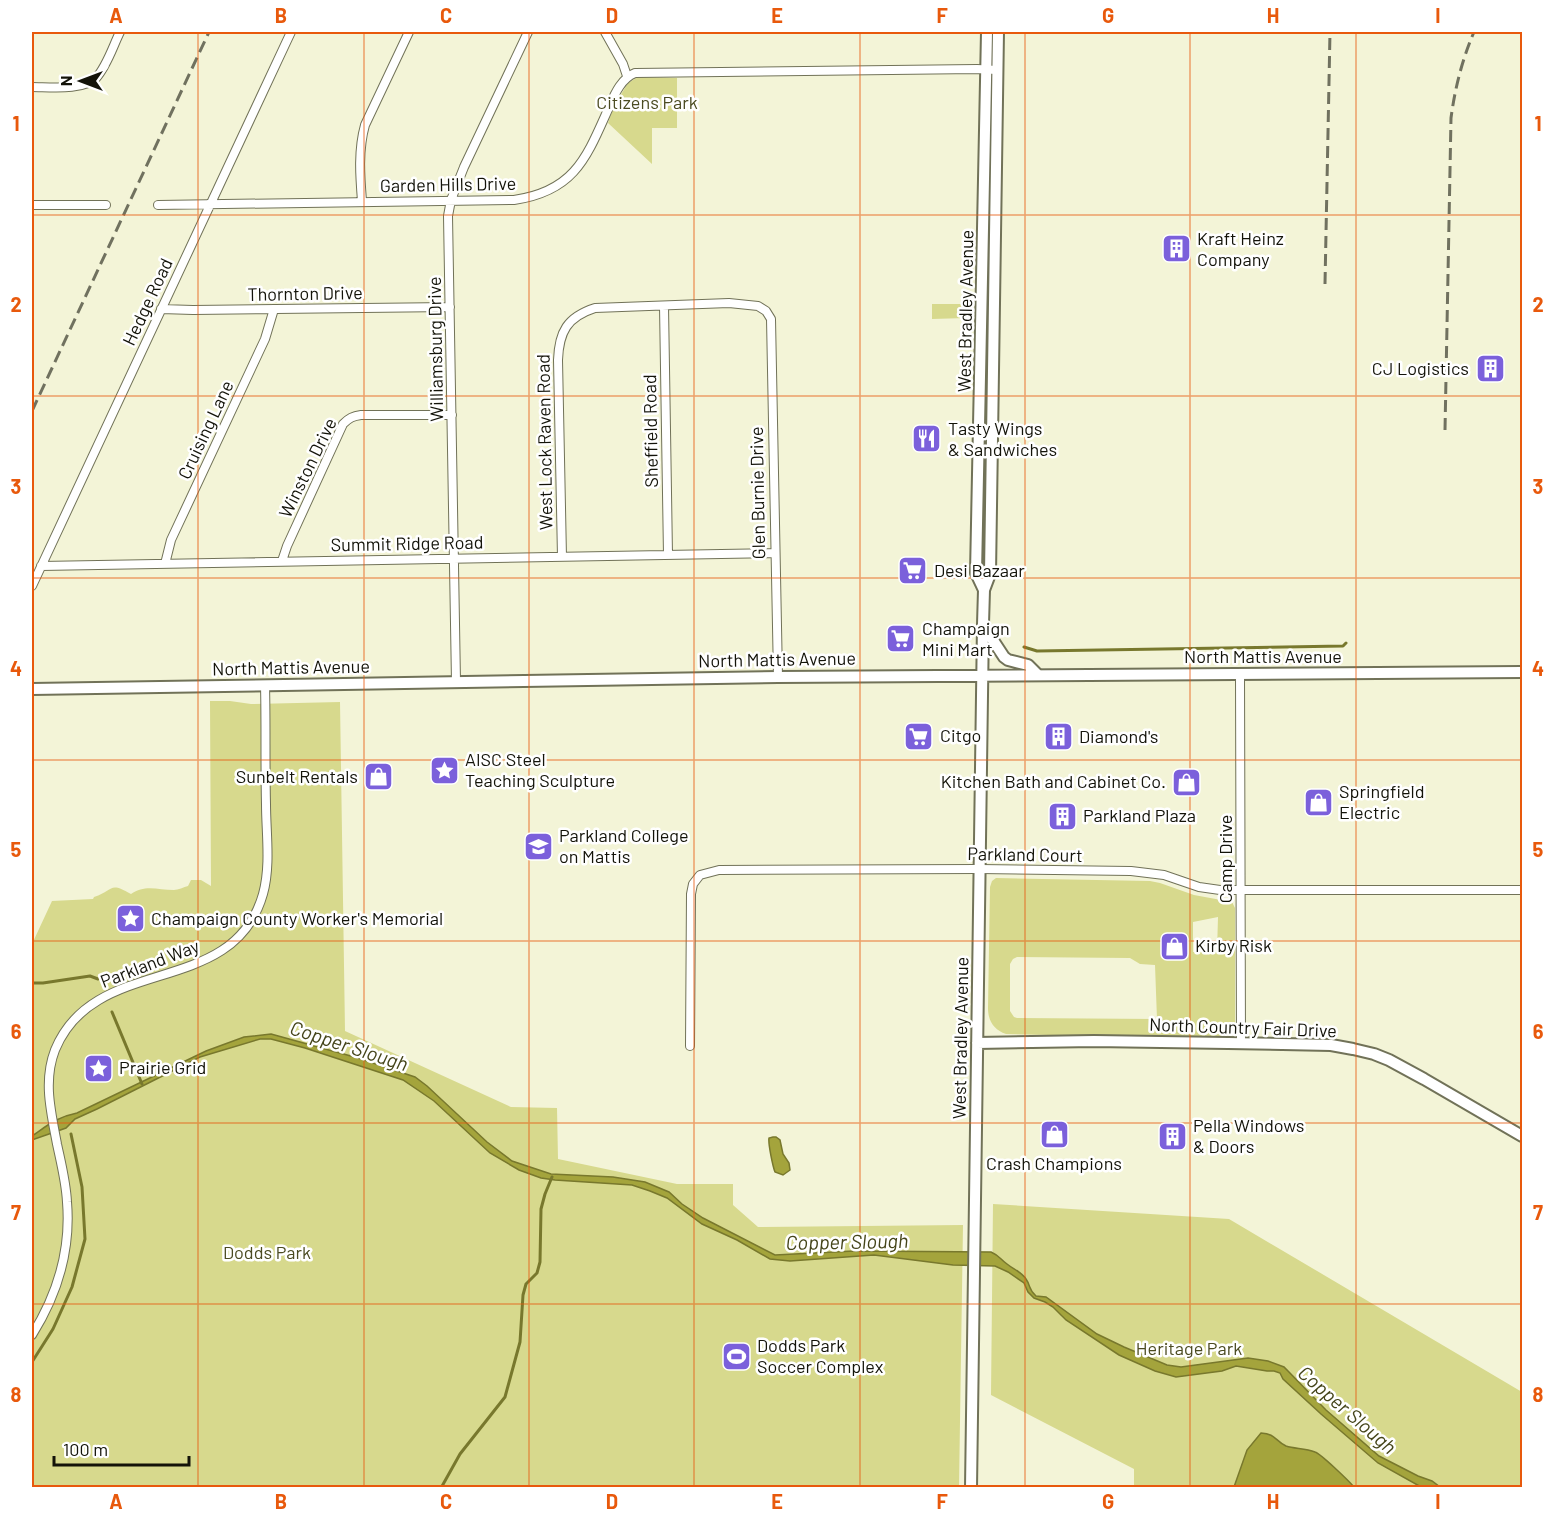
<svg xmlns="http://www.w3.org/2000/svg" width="1554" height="1519" viewBox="0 0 1554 1519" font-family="Barlow,sans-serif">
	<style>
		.green { fill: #d7d98d; fill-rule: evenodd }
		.water { fill: #a4a43c; stroke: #78782d; stroke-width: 1.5 }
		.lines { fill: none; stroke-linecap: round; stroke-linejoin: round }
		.stream { stroke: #78782d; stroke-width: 3 }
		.street-casing { stroke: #717258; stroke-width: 10 }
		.secondary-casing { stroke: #717258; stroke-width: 14 }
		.street { stroke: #fff; stroke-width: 8 }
		.secondary { stroke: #fff; stroke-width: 10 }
		.rail { stroke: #70715f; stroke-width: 3; stroke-dasharray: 12 6; stroke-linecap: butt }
		.grid { fill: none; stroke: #e8590c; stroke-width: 1.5; stroke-opacity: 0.55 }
		.labels { text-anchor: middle; stroke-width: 5; stroke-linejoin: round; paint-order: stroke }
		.park-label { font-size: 18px; fill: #4b4b21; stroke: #fff }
		.street-label { font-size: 18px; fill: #131309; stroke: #fff }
		.poi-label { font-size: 18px; fill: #131309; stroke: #fff; text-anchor: start }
		.water-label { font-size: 20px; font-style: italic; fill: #45451a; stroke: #fff }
		.neatline { fill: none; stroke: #e8590c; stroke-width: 2 }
		.grid-label { font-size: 20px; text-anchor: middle; font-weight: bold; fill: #e8590c }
	</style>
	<rect width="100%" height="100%" fill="#f3f4d7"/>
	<path class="green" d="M638,77l39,1v50h-25v36l-44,-41 6,-17 14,-23z
		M932,304h33l1,14 -34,1z
		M210,701h20l21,3 89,-2 5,329 166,76 46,1 1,51 119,25h56v21l25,22 205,-2 -4,262 -927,1v-544l20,-43 41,-2 1,-2c20,-7 15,-16 37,-3 14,-10 27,-4 43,-4 4,0 10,-3 14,-4l3,-6h10l10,6z
		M996,878l154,3 10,2 34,12 38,7 3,6v122l-6,7 -4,2 -219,-5c-12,-4 -18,-13 -18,-26l2,-121 2,-6zM1218,917l-1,35h-24v-30zM1017,957l113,1 10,6 15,1 2,54 -140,-1 -3,-1 -4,-6v-47l3,-5z
		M993,1204l236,15 293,173v95h-388v-18l-143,-74z"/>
	<path class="water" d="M271,1034l87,24 57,19 12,9 60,56 25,19 39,13 62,3 32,5 24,10 13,12 21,14 72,37 79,-4 137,1c9,4 9,7 16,12 6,5 15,8 19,15 5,7 2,10 10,17l10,1 51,37 27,13 43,18 14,2 67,-9 20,3 16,6 42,43 53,46 39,20 14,5 8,6h-19l-43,-24 -57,-49 -38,-35 -3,-6 -6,-2h-7l-31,-5 -14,5 -46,6 -21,-6 -36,-16 -53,-35 -13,-13 -8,-5 -11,-4 -6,-6 -4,-9 -16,-11 -13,-6 -42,-1 -79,-10 -84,6 -20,-2 -33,-19 -35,-16 -35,-26 -17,-7 -18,-6 -77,-5 -14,-2 -22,-8 -29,-17 -56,-52 -31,-21 -98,-32 -34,-9h-11l-60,18 -103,52 -22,10 -9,9 -34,12v-4c16,-11 25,-19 45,-23l129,-62 38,-14z
		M773,1137h3l4,3 3,14 6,9 1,7 -7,5 -8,-3c-2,-5 -7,-28 -6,-34z
		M1261,1433c15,1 13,7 25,13 9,3 19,2 29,6 6,2 34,29 39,35h-120l13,-37z"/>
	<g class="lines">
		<path class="stream" d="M1024,647l13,4 306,-5 3,-3
			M32,983h11l47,-7 8,3
			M112,1012l30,72
			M32,1362l21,-33 19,-42 13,-48 -3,-52 -11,-53
			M441,1488l19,-34 45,-57 15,-55 3,-47 3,-11 11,-11 3,-11 1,-53 4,-15 7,-17"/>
		<defs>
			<path id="street" d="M605,32l18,32 4,12
				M32,87c17,0 51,4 64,-9 11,-12 17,-32 24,-46
				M362,201c-2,-25 -4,-51 3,-76l44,-93
				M32,205h74
				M158,205l356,-5c62,-9 73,-44 96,-95 5,-12 12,-27 25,-32l342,-4 20,1
				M664,306l4,249
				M161,309l32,1 257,-3
				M562,557l-4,-197c1,-28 9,-43 37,-52l134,-5 29,3 8,5 5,8 7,358
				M282,561l5,-15 56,-122c6,-6 10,-8 18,-9h91
				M165,564l6,-24 94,-201 9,-30
				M41,566l733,-13
				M32,586l259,-554
				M1240,674l1,369
				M456,682l-8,-466 3,-16 13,-33 64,-135
				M690,1046l1,-152 2,-10 7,-9 19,-5 260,-1 152,2 33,4 35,12 21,3h302
				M32,1335c25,-40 39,-85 35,-133 -1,-20 -6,-39 -10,-58 -6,-32 -14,-63 -2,-94 40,-98 178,-50 208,-156 8,-29 3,-61 3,-90 -1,-40 0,-79 -1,-119"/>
			<path id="secondary" d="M984,590l-8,-17 11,-541
				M983,625l21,32 4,3 20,5 10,10
				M32,689l746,-12 744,-5
				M977,1043l117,-2 134,2 103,2 22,4 21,5 15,6 35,19 98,57
				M971,1488l12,-864 1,-34 6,-16 8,-542"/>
		</defs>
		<use href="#street" class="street-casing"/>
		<use href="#secondary" class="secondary-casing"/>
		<use href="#street" class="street"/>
		<use href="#secondary" class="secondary"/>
		<path class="rail" d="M1325,284l5,-252
			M32,411l177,-379
			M1445,430l6,-312c4,-30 11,-58 23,-86"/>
	</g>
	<path class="grid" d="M198,32v1456M364,32v1456M529,32v1456M694,32v1456M860,32v1456M1025,32v1456M1190,32v1456M1356,32v1456M32,215h1490M32,396h1490M32,578h1490M32,760h1490M32,941h1490M32,1123h1490M32,1304h1490"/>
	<defs>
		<symbol id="building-square" viewBox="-11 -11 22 22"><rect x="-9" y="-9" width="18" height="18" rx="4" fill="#7b60db" stroke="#fff"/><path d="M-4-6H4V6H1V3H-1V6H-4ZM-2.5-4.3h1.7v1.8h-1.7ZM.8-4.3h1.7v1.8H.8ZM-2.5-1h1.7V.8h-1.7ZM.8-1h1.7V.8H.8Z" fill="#fff"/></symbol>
		<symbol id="restaurant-square" viewBox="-11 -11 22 22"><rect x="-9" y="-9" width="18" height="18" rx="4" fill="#7b60db" stroke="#fff"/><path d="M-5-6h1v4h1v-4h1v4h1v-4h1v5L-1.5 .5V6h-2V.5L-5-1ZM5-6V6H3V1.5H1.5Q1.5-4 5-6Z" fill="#fff"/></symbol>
		<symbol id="supermarket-square" viewBox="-11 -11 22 22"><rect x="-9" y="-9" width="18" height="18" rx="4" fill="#7b60db" stroke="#fff"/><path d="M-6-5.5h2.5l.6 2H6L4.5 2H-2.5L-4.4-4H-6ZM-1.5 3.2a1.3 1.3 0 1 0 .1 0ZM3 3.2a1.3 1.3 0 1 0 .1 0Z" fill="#fff"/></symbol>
		<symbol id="sight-square" viewBox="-11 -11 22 22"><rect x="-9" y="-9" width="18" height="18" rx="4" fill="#7b60db" stroke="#fff"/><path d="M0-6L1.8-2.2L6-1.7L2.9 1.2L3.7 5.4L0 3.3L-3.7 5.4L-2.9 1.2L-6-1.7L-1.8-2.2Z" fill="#fff"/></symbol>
		<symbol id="shop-square" viewBox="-11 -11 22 22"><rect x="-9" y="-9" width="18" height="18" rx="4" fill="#7b60db" stroke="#fff"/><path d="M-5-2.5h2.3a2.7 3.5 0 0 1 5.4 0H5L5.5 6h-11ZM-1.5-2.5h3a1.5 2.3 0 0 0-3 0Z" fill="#fff"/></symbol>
		<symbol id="university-square" viewBox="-11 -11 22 22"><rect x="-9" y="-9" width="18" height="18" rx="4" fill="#7b60db" stroke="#fff"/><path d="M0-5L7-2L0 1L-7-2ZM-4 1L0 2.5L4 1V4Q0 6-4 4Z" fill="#fff"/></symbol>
		<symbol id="stadium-square" viewBox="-11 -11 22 22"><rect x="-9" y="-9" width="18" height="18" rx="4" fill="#7b60db" stroke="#fff"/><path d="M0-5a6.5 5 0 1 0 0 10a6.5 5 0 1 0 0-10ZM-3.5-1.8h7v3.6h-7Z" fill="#fff"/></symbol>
	</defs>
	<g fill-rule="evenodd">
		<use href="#building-square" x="1160" y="232" width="33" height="33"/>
		<use href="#building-square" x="1474" y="352" width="33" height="33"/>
		<use href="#restaurant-square" x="910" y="422" width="33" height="33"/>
		<use href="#supermarket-square" x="896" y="554" width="33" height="33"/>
		<use href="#supermarket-square" x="884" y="622" width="33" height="33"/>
		<use href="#supermarket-square" x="902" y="720" width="33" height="33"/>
		<use href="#building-square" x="1042" y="720" width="33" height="33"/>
		<use href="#sight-square" x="428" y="754" width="33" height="33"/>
		<use href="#shop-square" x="362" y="760" width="33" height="33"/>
		<use href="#shop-square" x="1170" y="766" width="33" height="33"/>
		<use href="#shop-square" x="1302" y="786" width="33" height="33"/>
		<use href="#building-square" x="1046" y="800" width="33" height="33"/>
		<use href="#university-square" x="522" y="830" width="33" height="33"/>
		<use href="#sight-square" x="114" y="902" width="33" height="33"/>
		<use href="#shop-square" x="1158" y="930" width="33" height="33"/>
		<use href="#sight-square" x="82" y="1052" width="33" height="33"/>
		<use href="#shop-square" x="1038" y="1118" width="33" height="33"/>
		<use href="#building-square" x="1156" y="1120" width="33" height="33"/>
		<use href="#stadium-square" x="720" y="1340" width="33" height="33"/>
	</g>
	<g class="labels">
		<g class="park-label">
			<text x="647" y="109">Citizens Park</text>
			<text x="267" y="1259">Dodds Park</text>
			<text x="1189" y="1355">Heritage Park</text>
		</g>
		<g class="street-label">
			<text transform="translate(448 185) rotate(-1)" y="6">Garden Hills Drive</text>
			<text transform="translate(305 294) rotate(-1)" y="6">Thornton Drive</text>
			<text transform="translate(148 302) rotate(-65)" y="6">Hedge Road</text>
			<text transform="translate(966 311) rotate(-89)" y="6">West Bradley Avenue</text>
			<text transform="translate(436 349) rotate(-91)" y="6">Williamsburg Drive</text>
			<text transform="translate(206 430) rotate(-65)" y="6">Cruising Lane</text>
			<text transform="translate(651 431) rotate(-91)" y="6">Sheffield Road</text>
			<text transform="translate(545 442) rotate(-91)" y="6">West Lock Raven Road</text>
			<text transform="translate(308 468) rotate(-64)" y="6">Winston Drive</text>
			<text transform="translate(758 493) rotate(-91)" y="6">Glen Burnie Drive</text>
			<text transform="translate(407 544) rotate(-1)" y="6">Summit Ridge Road</text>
			<text x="1263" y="663">North Mattis Avenue</text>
			<text transform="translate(777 660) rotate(-1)" y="6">North Mattis Avenue</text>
			<text transform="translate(291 668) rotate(-1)" y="6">North Mattis Avenue</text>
			<text transform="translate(1025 855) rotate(1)" y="6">Parkland Court</text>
			<text transform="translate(1226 859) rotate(-90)" y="6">Camp Drive</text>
			<text transform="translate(150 964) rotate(-21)" y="6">Parkland Way</text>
			<text transform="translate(1243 1028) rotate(2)" y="6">North Country Fair Drive</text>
			<text transform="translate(961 1038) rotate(-89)" y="6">West Bradley Avenue</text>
		</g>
		<g class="poi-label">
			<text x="1197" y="245">Kraft Heinz<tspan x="1197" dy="21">Company</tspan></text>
			<text x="1469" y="375" text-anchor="end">CJ Logistics</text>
			<text x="948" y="435">Tasty Wings<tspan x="948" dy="21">&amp; Sandwiches</tspan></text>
			<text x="934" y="577">Desi Bazaar</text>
			<text x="922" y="635">Champaign<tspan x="922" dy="21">Mini Mart</tspan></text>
			<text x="940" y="742">Citgo</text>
			<text x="1079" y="743">Diamond's</text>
			<text x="465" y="766">AISC Steel<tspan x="465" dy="21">Teaching Sculpture</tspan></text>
			<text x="358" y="783" text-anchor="end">Sunbelt Rentals</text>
			<text x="1166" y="788" text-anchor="end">Kitchen Bath and Cabinet Co.</text>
			<text x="1339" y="798">Springfield<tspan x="1339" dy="21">Electric</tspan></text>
			<text x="1083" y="822">Parkland Plaza</text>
			<text x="559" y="842">Parkland College<tspan x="559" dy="21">on Mattis</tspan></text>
			<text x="151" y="925">Champaign County Worker's Memorial</text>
			<text x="1195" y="952">Kirby Risk</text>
			<text x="119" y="1074">Prairie Grid</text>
			<text x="1193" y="1132">Pella Windows<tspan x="1193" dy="21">&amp; Doors</tspan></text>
			<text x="1054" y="1170" text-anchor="middle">Crash Champions</text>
			<text x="757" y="1352">Dodds Park<tspan x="757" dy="21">Soccer Complex</tspan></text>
		</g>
		<g class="water-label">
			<text transform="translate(349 1046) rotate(18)" y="7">Copper Slough</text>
			<text transform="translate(847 1242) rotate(-1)" y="7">Copper Slough</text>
			<text transform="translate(1347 1410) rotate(41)" y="7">Copper Slough</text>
		</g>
	</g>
	<rect width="1554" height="1519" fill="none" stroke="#ffffff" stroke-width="66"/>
	<g transform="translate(81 81) rotate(270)" stroke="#ffffff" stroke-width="4.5" paint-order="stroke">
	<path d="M0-4.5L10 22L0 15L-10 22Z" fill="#131309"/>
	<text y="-9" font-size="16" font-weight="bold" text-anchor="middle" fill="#131309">N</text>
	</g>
	<path d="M54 1456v9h135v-9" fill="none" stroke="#131309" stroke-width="3"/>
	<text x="63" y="1456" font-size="18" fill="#131309" stroke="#ffffff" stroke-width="4.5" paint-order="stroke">100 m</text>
	<rect x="33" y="33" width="1488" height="1453" class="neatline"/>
	<g class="grid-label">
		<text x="116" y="23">A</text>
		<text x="281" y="23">B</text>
		<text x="446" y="23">C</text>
		<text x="612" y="23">D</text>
		<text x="777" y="23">E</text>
		<text x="942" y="23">F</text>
		<text x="1108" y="23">G</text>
		<text x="1273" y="23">H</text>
		<text x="1438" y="23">I</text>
		<text x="16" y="131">1</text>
		<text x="1538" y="131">1</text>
		<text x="16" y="312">2</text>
		<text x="1538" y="312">2</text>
		<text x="16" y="494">3</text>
		<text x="1538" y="494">3</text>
		<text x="16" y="676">4</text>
		<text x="1538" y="676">4</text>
		<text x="16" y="857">5</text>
		<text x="1538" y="857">5</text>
		<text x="16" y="1039">6</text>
		<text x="1538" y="1039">6</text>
		<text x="16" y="1220">7</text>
		<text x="1538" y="1220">7</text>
		<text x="16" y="1402">8</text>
		<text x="1538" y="1402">8</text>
		<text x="116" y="1509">A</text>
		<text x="281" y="1509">B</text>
		<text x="446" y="1509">C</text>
		<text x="612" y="1509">D</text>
		<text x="777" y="1509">E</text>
		<text x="942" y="1509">F</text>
		<text x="1108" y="1509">G</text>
		<text x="1273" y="1509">H</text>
		<text x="1438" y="1509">I</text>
	</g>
</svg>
